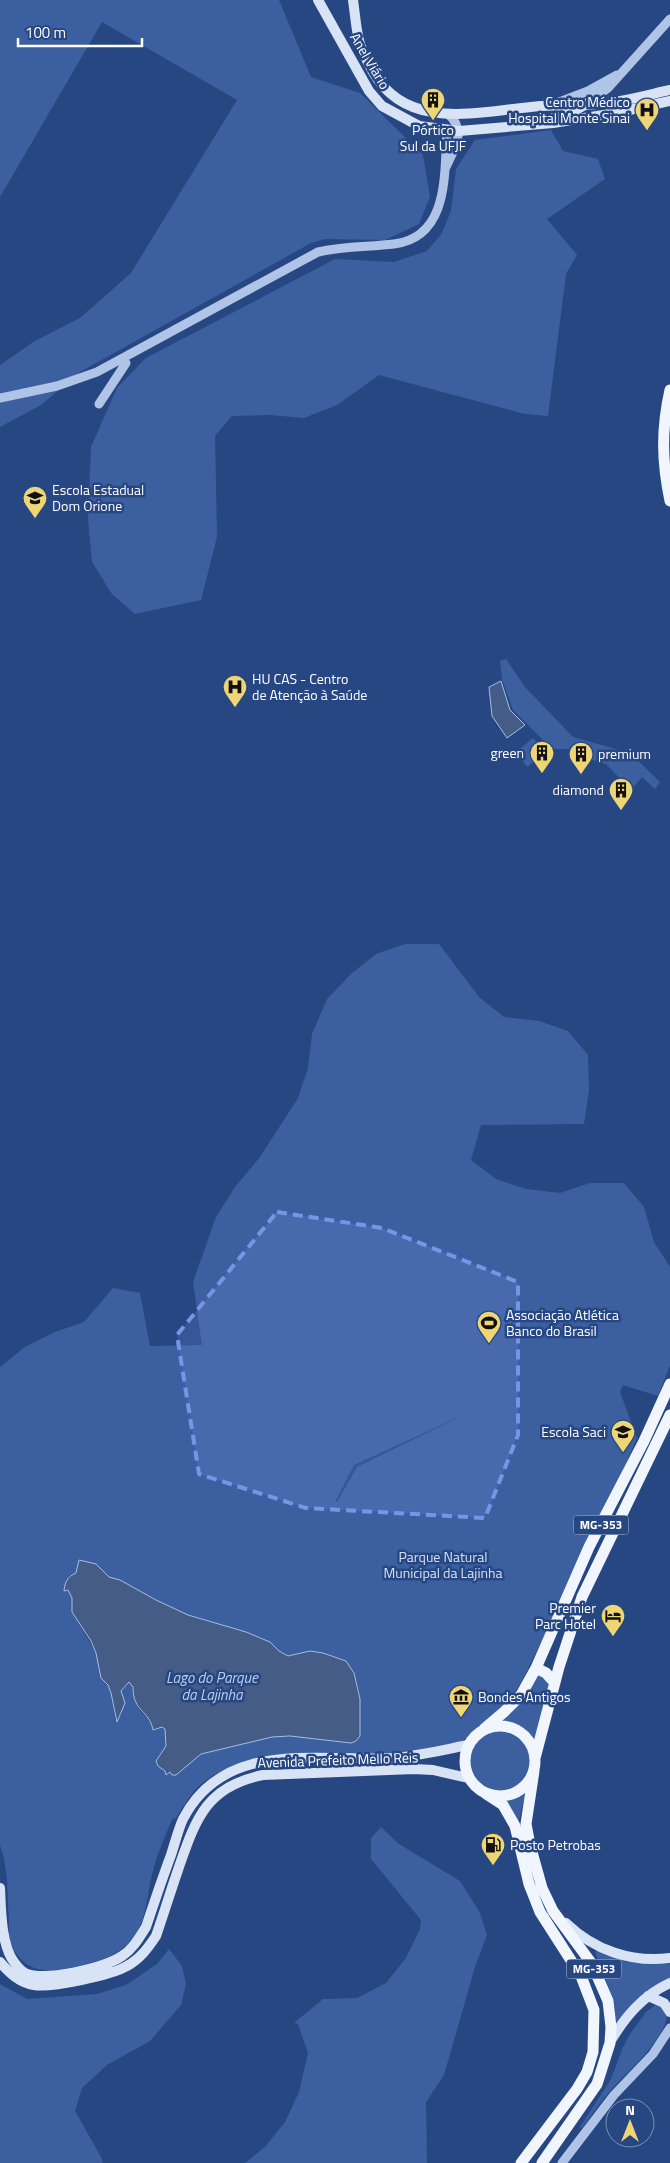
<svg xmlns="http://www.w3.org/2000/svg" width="670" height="2163" viewBox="0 0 670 2163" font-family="'Titillium Web',sans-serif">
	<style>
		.green { fill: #3c609f; fill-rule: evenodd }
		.water { fill: #455c87; stroke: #a4bee7 }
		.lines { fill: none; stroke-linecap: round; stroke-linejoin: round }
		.tertiary { stroke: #b0c4e7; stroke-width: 9 }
		.secondary { stroke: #d9e3f6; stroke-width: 10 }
		.primary { stroke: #f1f5fd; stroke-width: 11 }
		.marked { fill: #7795e8; fill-opacity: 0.2; stroke: #7795e8; stroke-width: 4; stroke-dasharray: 10 6; stroke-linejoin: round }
		.labels { text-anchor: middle; stroke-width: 5; stroke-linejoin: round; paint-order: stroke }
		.shield { fill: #274782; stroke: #bec8da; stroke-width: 1 }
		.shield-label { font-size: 12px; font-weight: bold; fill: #fff }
		.street-label { font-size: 14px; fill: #fff; stroke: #274782 }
		.poi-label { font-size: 14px; fill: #fff; stroke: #274782; text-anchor: start }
		.park-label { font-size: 14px; fill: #d3e0f5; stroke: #274782 }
		.water-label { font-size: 15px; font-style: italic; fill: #bbceee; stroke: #274782 }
	</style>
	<rect width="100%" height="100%" fill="#274782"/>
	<path class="green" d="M0,0h279l32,77 49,16 63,62 7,42 -11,27 -34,16 -60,-1 -14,4 -231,129 -39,33 -41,22v-62l35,-24 45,-23 51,-45 106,-173 -135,-78 -102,175z
		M551,130l12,21 35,8 7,20 -58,40 30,36 -11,19 -18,142 -23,-2 -146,-39 -42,30 -33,13 -33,-3 -39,1 -17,20 2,101 -16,63 -66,14 -23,-20 -20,-32 -4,-43 3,-72 26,-59 29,-30 189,-99 59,3 33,-11 15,-18 9,-22 5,-42 19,-29z
		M506,659l19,28 48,50 57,16 30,29 -5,7 -13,-12 -11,13 -25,-26 -36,-11 -1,-4h-17l-39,-39 -11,-31 -2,-18z
		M533,738l12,15 -18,14 -11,-15z
		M405,944h34l40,53 25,20 35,4 29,10 20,24 1,35 -5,34 -103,1 -10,35 25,19 30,10 34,4 30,-10h34l20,24 10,35 16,25v98l-12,31 -35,-11 -3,7 17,46 -31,71 -85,174c-14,21 -33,43 -56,56 -39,21 -117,16 -161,16 -37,1 -75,5 -104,30 -10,9 -17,23 -25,34l-2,-1c-8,18 -17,38 -21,57 -4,16 -5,33 -11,49 -12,32 -48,40 -78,45 -24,4 -39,-1 -51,-22 -4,-7 -3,-19 -3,-26 -2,-25 0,-52 -9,-76v-478l25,-20 30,-15 29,-10 29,-34 27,5 10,53 52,-1 -9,-63 23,-65 19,-30 25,-30 38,-59 10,-30 4,-34 15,-35 24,-25 25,-20zM470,1412l-113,55 -20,35h-2l19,-37zM79,1561l17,3 13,13 11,3 36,20 32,15 58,17 24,10 9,9 9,5 22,-5 13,2 23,8 8,12 4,14 2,12v37l-88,1 -71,17 -11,7 -7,8 -18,2 -7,-5 1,-11 5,-4 3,-12 -1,-8 -3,-4 -10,3c-3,-14 -10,-14 -16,-24 -4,-8 -1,-17 -7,-24l-9,9 1,22 -6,9 -5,-29 -3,-8 -7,-7 -5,-25 -24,-41v-14l-4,-8 1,-14 7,-3z
		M535,1671l18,14 -17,70c-10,-25 -20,-29 -46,-30z
		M467 1760a32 32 0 1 1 64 0a32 32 0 1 1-64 0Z
		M526,1790l-7,30v6l-17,-28 12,-1z
		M381,1827l18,17 61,37 20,32 7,22 -12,32 -31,108 -18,27 1,61h-182l20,-16 20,-25 14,-30 9,-39 -10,-29 -4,-1 29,-24 34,-1 29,-15 20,-25 14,-29 1,-9 -50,-61v-21z
		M169,1949l13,17 4,18 -5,21 -31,36 -43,24 -25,23 -7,23 26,46 2,6h-103v-179l27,15 70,-5 29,-9 31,-21z
		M596,1950l31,12 43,2v15l-54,45 -2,-23 -19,-49z
		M658,2003l9,12c-1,24 -41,58 -57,76 -10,12 -19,24 -28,37l-2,-1 31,-48 12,-32 7,-13 16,-22z"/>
	<path class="water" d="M501,681l9,29 15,15 -18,13 -15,-22 -3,-29z
		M79,1560l17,4 13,13 11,3 36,20 32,15 58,17 24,10 9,9 9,5 22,-5 13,2 23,8 8,12 6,26v37l-4,5 -5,2 -61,-7 -18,1 -71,17 -25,21h-4l-2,-3 -4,3 -1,-4 -7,-5 -2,-5 10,-15 -1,-17 -3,-2 -9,3c-4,-21 -20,-17 -20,-43l-4,-5 -8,9 4,12 -8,19 -6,-29 -3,-8 -7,-7 -5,-25 -5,-12 -19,-29v-14l-4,-8 -4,1c1,-9 3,-14 12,-18z"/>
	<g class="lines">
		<path class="tertiary" d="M554,104l34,-13 29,-16
			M584,105l24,-17 62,-69
			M446,167c9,-19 21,-37 2,-53
			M0,398l57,-12 40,-14 221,-120c25,-6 51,-5 76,-8 56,-7 50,-72 53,-113
			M99,404l27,-41
			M562,2163l52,-68 39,-41 17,-26"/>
		<path class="secondary" d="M318,0l51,91 13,15 37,20 40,5 94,-8 63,-10 54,-12
			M353,0c2,14 3,28 6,41 3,11 9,22 14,31 34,59 103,40 158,35 28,-3 56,0 84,-5 18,-3 37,-8 55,-12
			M553,118l9,-1 21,-11
			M0,1888c1,21 1,57 14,74 3,4 7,9 11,11 20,9 79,-5 97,-17 11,-7 17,-18 24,-29 8,-24 16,-48 25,-72 4,-12 7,-25 12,-36 42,-81 135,-57 210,-61 25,-2 50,-8 75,-13
			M566,1923c28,27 65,40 104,35
			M0,1962c9,11 20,21 34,23 17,3 78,-10 93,-19 13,-7 21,-18 29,-30 8,-23 15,-46 23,-69 17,-49 28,-81 84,-92l151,-6 19,1 35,8
			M648,1996l16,7 6,9
			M610,2042c15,-25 33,-47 60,-59"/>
		<path class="primary" d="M670,390c-9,40 -8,72 0,111
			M536,1668l10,5 9,10
			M465 1761a35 35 0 1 1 70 0a35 35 0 1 1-70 0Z
			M484,1729l20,-17 17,-17 15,-27 53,-121 55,-106 26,-57
			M535,1758l24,-91 23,-70 88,-182
			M534,1771l-8,53 4,21 12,43 11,23 39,53 16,37 3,26 -1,16 -13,41 -55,79
			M486,1794l17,11 12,21 14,58 11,28 41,64 13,34 -1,42 -6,20 -10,17 -56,74"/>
	</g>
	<path class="marked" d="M277,1212l105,16 136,54v153l-33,83 -179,-10 -107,-34 -22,-139z"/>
	<defs>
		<symbol id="building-pin" viewBox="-11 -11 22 30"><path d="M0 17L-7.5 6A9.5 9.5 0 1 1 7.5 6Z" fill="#efd675" stroke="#274782"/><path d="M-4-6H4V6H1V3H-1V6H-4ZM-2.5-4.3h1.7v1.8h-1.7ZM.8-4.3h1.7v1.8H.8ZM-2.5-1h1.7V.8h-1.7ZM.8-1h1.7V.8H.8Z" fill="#111"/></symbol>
		<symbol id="hospital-pin" viewBox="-11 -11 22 30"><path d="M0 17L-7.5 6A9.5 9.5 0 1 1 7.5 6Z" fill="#efd675" stroke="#274782"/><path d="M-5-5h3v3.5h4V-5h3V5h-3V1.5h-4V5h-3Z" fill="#111"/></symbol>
		<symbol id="school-pin" viewBox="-11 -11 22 30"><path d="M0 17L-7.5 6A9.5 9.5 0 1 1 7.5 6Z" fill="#efd675" stroke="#274782"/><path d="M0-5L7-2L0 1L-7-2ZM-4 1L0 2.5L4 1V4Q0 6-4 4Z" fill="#111"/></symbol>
		<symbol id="stadium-pin" viewBox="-11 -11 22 30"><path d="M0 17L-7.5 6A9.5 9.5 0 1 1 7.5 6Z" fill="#efd675" stroke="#274782"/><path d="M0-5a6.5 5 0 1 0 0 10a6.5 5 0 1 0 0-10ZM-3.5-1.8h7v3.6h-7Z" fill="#111"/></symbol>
		<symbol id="hotel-pin" viewBox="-11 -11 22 30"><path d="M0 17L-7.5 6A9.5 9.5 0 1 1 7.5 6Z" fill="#efd675" stroke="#274782"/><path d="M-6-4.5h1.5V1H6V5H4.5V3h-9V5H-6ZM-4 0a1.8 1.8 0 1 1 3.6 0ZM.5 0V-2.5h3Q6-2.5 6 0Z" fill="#111"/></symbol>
		<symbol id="museum-pin" viewBox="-11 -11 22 30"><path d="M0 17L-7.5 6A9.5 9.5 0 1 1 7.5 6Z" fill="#efd675" stroke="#274782"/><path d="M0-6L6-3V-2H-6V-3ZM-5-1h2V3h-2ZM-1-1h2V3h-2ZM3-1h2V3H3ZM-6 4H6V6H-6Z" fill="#111"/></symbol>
		<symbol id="fuel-pin" viewBox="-11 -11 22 30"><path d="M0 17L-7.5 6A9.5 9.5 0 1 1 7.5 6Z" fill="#efd675" stroke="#274782"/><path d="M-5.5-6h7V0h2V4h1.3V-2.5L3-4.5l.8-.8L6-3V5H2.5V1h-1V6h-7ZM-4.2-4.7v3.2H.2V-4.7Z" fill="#111"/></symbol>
	</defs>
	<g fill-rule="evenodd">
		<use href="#building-pin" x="419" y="86" width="28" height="38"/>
		<use href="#hospital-pin" x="633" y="96" width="28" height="38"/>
		<use href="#school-pin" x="21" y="484" width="28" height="38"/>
		<use href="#hospital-pin" x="221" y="673" width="28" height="38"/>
		<use href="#building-pin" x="528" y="739" width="28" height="38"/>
		<use href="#building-pin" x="567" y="740" width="28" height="38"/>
		<use href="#building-pin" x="607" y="776" width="28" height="38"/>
		<use href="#stadium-pin" x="475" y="1309" width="28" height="38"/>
		<use href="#school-pin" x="609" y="1418" width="28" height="38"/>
		<use href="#hotel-pin" x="599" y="1602" width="28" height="38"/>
		<use href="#museum-pin" x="447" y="1683" width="28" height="38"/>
		<use href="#fuel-pin" x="479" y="1831" width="28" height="38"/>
	</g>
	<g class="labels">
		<g class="shield">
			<rect x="573.5" y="1515.5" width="55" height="19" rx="4"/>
			<rect x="566.5" y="1959.5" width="55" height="19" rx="4"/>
		</g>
		<g class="shield-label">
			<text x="601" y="1529">MG-353</text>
			<text x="594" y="1973">MG-353</text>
		</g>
		<g class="street-label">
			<text transform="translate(370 61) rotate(59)" y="5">Anel Viário</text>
			<text transform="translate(338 1760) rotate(-2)" y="5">Avenida Prefeito Mello Reis</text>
		</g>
		<g class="poi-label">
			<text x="630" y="107" text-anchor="end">Centro Médico<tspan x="630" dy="16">Hospital Monte Sinai</tspan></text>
			<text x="433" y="135" text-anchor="middle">Pórtico<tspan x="433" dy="16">Sul da UFJF</tspan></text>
			<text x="52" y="495">Escola Estadual<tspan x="52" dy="16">Dom Orione</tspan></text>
			<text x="252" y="684">HU CAS - Centro<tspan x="252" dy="16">de Atenção à Saúde</tspan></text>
			<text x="524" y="758" text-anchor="end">green</text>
			<text x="598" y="759">premium</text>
			<text x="604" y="795" text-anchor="end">diamond</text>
			<text x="506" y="1320">Associação Atlética<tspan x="506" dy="16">Banco do Brasil</tspan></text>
			<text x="606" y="1437" text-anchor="end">Escola Saci</text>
			<text x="596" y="1613" text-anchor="end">Premier<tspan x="596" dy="16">Parc Hotel</tspan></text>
			<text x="478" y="1702">Bondes Antigos</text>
			<text x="510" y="1850">Posto Petrobas</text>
		</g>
		<g class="park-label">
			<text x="443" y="1562">Parque Natural<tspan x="443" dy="16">Municipal da Lajinha</tspan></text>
		</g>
		<g class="water-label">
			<text x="212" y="1683">Lago do Parque<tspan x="212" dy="17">da Lajinha</tspan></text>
		</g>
	</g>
	<g transform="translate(630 2123)"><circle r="24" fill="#274782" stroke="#7d91b4"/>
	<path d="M0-4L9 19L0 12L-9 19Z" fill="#efd675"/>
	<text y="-8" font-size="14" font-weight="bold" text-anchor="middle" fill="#ffffff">N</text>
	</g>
	<path d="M18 38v8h124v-8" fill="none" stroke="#ffffff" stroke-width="2.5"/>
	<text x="25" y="38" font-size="15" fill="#ffffff" stroke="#274782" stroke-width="4" paint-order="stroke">100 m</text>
</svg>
